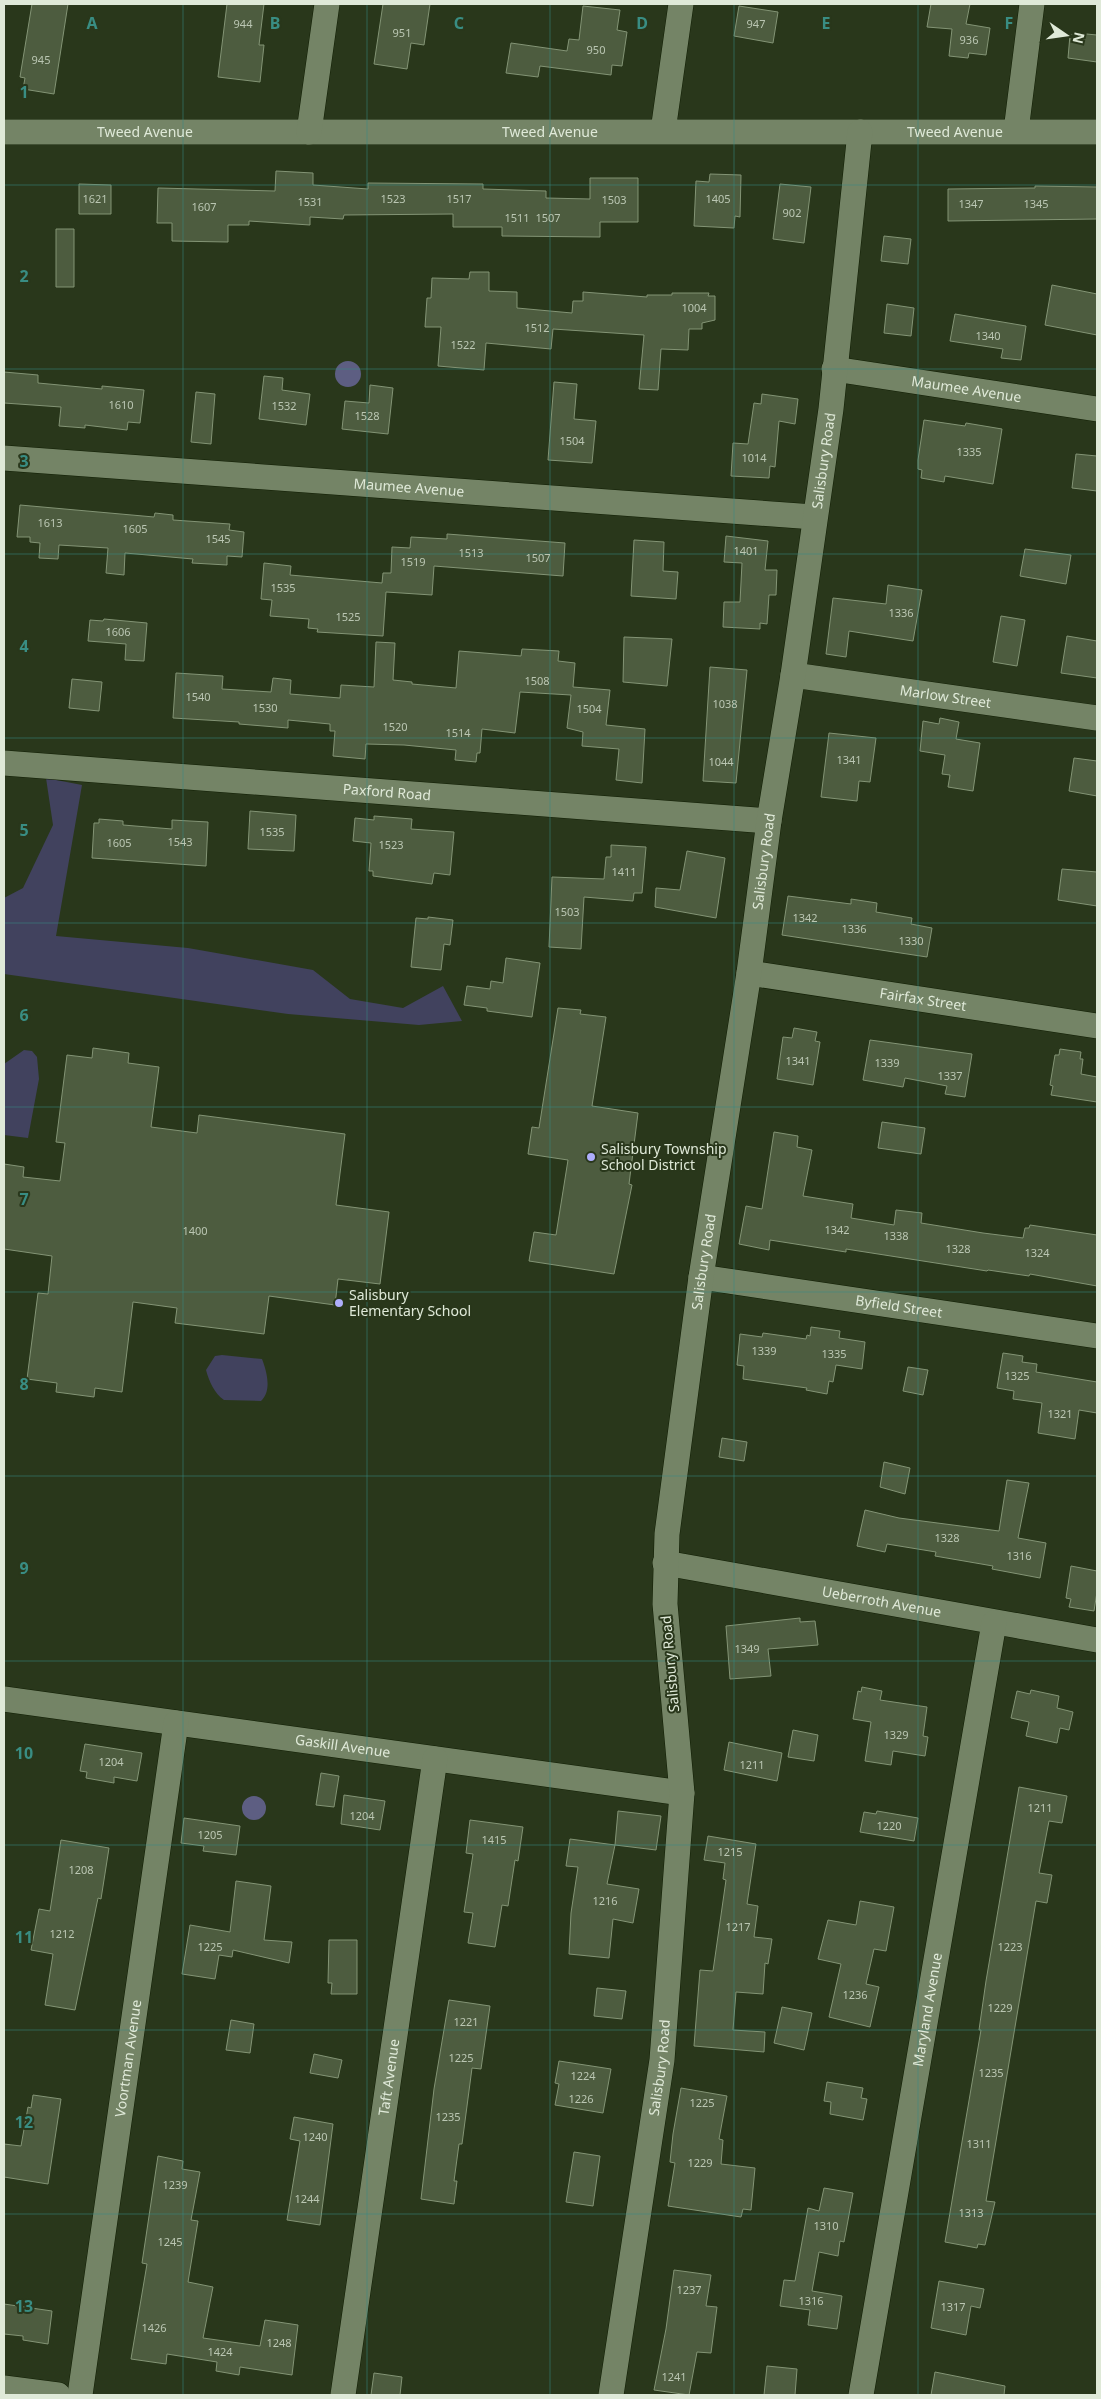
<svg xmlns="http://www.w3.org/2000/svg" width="1101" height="2399" viewBox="0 0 1101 2399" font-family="'Noto Sans',sans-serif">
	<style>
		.green { fill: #41425e }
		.water { fill: #5d5e82 }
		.building { fill: #4d5c3f; stroke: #839475 }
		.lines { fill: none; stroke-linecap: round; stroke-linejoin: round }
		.street-casing { stroke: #111e04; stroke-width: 26 }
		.street { stroke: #748466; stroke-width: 25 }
		.grid { fill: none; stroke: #398d83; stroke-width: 1; stroke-opacity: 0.55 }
		.poi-dot { fill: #aeaefb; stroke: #29371b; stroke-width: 2 }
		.labels { text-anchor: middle; stroke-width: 4; stroke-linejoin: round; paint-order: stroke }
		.number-label { font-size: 11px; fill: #bac6b2 }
		.street-label { font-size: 14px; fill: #dfe9d8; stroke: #29371b }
		.poi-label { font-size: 14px; fill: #dfe9d8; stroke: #29371b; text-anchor: start }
		.grid-label { font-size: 16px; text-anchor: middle; font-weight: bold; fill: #398d83; stroke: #29371b; stroke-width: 4; stroke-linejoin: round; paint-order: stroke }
	</style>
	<rect width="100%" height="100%" fill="#29371b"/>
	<path class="green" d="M46,778l36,7 -26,151 132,12 125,22 37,29 53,9 40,-22 19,35 -43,4 -131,-11 -284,-40v-76l19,-10 30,-63z
		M24,1050l8,1 5,6 2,22 -11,59 -24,-3v-71z
		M222,1355l40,4c5,13 10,32 -1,42l-37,-1c-10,-7 -15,-19 -18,-30l9,-14z"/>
	<path class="water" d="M335 374a13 13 0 1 1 26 0a13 13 0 1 1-26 0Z
		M242 1808a12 12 0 1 1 24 0a12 12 0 1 1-24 0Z"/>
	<path class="building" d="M32,4h36l-14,90 -31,-5 2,-11 -5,-1z
		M227,4h37l-5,41h5l-4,37 -42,-5z
		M383,4h47l-6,41 -13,-2 -4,26 -33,-5z
		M931,4h39l-4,20 24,4 -4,27 -17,-2 -1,5 -19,-2 3,-27 -25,-2z
		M583,6l37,4 -3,20 10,2 -5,34 -10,-1 -1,10 -71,-9 -2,11 -32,-4 5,-30 56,8 2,-12 10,1z
		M739,6l39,6 -5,31 -39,-7z
		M1076,33l21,2v27l-29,-4 2,-23h6z
		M276,171l37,2v12l55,4v-6l115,1v5l63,2v7l44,1v-21h48v44h-38v15l-98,-1v-9h-49v-13l-109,1 -1,4 -33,-2v8l-61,-4v4h-21v17l-56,-1v-18h-15l1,-35 117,3z
		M710,174l31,1 -1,42 -5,-1 -1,12 -40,-2 2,-45 13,1z
		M79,184l32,1v29h-32z
		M780,184l31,3 -7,56 -31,-4z
		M1035,186l62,1v32l-149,2v-32l87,-1z
		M56,229h18v58h-18z
		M884,236l27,3 -3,25 -27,-3z
		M470,272h19v19l28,1v16l55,5 1,-12h10v-9l64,5v-2h25v-2h37l-1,3h7v24l-13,3v6h-13l-1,21 -27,-1 -3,41 -19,-1 5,-54 -91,-6 -2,20 -65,-6 -2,27 -46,-4 3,-39h-16l2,-29h4l1,-20 37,1z
		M1052,285l45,9v41l-52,-10z
		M887,304l27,4 -3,28 -27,-3z
		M955,314l71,12 -5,34 -20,-2 2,-9 -53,-8z
		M4,372l34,3v8l64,6v-3l42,4 -4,33 -12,-1 -1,8 -42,-5v3l-26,-2 2,-19 -57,-4z
		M264,376l19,2 -1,12 28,4 -4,31 -47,-6z
		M554,382l23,2 -3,35 22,2 -4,42 -44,-3z
		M370,385l23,3 -5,46 -46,-5 3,-28 24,2z
		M196,392l19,2 -4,50 -20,-2z
		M762,394l36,5 -3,25 -16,-3 -4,46 -5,-1 -1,12 -38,-2 2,-33 15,1 6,-41 7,1z
		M924,420l41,6 1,-3 36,6 -9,55 -48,-8 -1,6 -23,-4 1,-8 -4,-1v-9z
		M1076,454l21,2v35l-25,-3z
		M20,505l134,12 1,-4 18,2v5l57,4 -1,6 15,2 -2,25 -15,-1v9l-35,-2 1,-4 -68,-6 -1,22 -18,-2 2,-25 -49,-3 -1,14 -19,-1 1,-15 -10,-1v-5h-13z
		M447,534l118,9 -2,33 -129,-10 -2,29 -46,-3 -3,44 -66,-4 1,-3 -10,-1 1,-9 -39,-3 2,-16 -11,-1 3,-36 27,3 -1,9 92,8 1,-10h8l1,-26 18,1 1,-11 36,2z
		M726,536l42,5 -3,29h12l-1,25h-7l-2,29 -7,-1v6l-37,-2 1,-25h16l2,-39 -18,-1z
		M634,540l30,2 -1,29 15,1 -2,27 -45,-3z
		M1025,549l46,6 -5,29 -46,-8z
		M888,585l34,5 -9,51 -64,-10 -3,26 -20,-3 7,-56 53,6z
		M1001,616l24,4 -8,46 -24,-4z
		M104,619l43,4 -3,38 -19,-1 1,-16 -38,-3 2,-21 13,1z
		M1067,636l30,5v37l-36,-5z
		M624,637l48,2 -5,47 -44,-4z
		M376,642l19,1 -2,37 19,2v2l44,4 3,-37 62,5 1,-7 37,2 -1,10 17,2 -2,24 37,3 -4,35 39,4 -3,54 -26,-3 3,-31 -37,-3 1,-14 -16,-4 4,-33 -51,-3 -5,41 -33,-4 -2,24h-3l-1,9 -21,-2 1,-10 -52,-5 -38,-1 -1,15 -32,-3 2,-25h-5v-7l-42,-4v8l-49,-4v-2l-66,-4 3,-45 47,3 -1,13 49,3 2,-14 18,2 -1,14 50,4 1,-13 33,2z
		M710,667l37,3 -11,113 -33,-2z
		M72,679l30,3 -3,29 -30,-3z
		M940,718l19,4 -3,17 24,4 -7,48 -25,-4 2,-12 -8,-1 3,-19 -25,-4 3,-30 16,3z
		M829,733l47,5 -6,44 -11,-1 -2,20 -36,-4z
		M1074,758l23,3v35l-28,-5z
		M250,811l46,4 -2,36 -46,-2z
		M374,816l38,3 -1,10 43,3 -4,43 -16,-2 -2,11 -59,-8v-5h-4l2,-28 -18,-2 2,-23 19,2z
		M99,819l24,2v4l49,4v-9l36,2 -2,44 -114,-8 2,-35h5z
		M611,845l35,2 -4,46h-8l-1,8 -49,-4 -3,52 -32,-2 3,-70 52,2 2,-22h5z
		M687,851l38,7 -9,60 -61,-11 1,-19 24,2z
		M1062,869l35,3v34l-39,-6z
		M788,896l63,8v-5l26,4 -1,9 36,6 -1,6 21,4 -5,29 -145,-22z
		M428,917l25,3 -3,25 -6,-1 -3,26 -30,-3 5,-49 12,1z
		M506,958l34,5 -8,54 -45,-6v-3l-23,-3 3,-19 23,3 1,-8 12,2z
		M558,1008l23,2 -1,4 26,3 -14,89 46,7 -9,71 3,1 -18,89 -85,-13 5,-29 22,3 12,-75 -40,-6 4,-27 7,1z
		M794,1028l23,4 -2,9 5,1 -7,43 -36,-6 6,-42 9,1z
		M870,1040l102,14 -7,43 -20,-3 2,-8 -42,-8 -2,9 -40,-7z
		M93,1048l36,5 -1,10 31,4 -8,60 46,6 2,-18 146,19 -9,71 53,7 -9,72 -42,-5 -3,26 -66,-9 -5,38 -89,-11 2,-15 -44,-6 -11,90 -27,-4 -1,9 -38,-5 1,-9 -30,-4 11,-86 10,1 4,-38 -48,-7v-85l20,3 -1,10 37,4 5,-38 -9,-1 11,-87 25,3z
		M1060,1049l21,3 -1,7h3l-2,15 16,3v25l-46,-7 2,-9 -3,-1 5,-30h4z
		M882,1122l43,6 -4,26 -43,-6z
		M774,1132l24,4 -1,11 15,3 -9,46 50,8 -2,14 43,7 2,-15 26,3 -1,10 62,10 40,5 2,-10h4l1,-3 67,10v51l-67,-12 -1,2 -41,-6 -1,1 -141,-22v3l-76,-12 -1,10 -30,-6 7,-38 16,3z
		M811,1327l29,4 -1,7 26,4 -3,27 -26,-4 -3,17 -4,-1 -2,13 -21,-4 1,-2 -64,-9 1,-13 -7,-1 3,-31 22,3 1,-4 43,6 1,-4 3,1z
		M1003,1353l20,3 -1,6 15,2 -1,8 61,10v31l-18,-3 -4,29 -37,-6 4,-30 -29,-4 1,-8 -17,-3z
		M908,1367l20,3 -5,25 -20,-4z
		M722,1438l25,4 -3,19 -25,-4z
		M884,1462l26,6 -5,26 -25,-7z
		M1007,1480l22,3 -11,55 28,5 -6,35 -48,-9 1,-3 -58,-10 1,-4 -49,-8 -2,8 -28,-6 8,-36 34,8 100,13z
		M1071,1566l26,5v21l-3,19 -25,-4 2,-8 -5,-1z
		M800,1618v4l15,-1 3,24 -50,4 3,27 -41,3 -4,-53z
		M862,1687l20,4 -2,9 47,7 -4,29 5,1 -3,19 -32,-5 -2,14 -26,-4 6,-39 -18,-3 5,-28 3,1z
		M1031,1690l28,6 -2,12 16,4 -4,18 -9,-2 -3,15 -31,-7 3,-14 -18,-4 6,-27 13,3z
		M793,1730l25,5 -4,26 -26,-4z
		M729,1742l53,11 -5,28 -53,-11z
		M85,1744l57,9 -5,28 -23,-4v6l-28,-5 1,-6 -7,-1z
		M321,1773l18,3 -5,31 -18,-2z
		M1019,1787l48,9 -5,27 -13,-2 -10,52 13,2 -5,28 -11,-2 -50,300 9,1 -10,43 -7,-1 -1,4 -32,-6 36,-212h-2l7,-49z
		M344,1795l41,6 -5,29 -39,-6z
		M618,1811l43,5 -5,34 -41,-5 -8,39 32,5 -6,34 -20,-4 -4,39 -40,-4 2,-41 7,-46 -12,-1 4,-27 45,6z
		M877,1811l41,7 -4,23 -54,-9 4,-20 12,2z
		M184,1818l56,8 -4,29 -33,-4 1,-5 -23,-3z
		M470,1820l53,7 -5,34 -3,-1 -7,46 -6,-1 -7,42 -27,-4 5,-30 -9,-1 9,-58 -7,-1z
		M708,1836l48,8 -9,60 11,2 -4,31 18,2 -4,25 -3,-1 -2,31 -27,-2 -3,38 32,2 -1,20 -70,-6 6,-76 13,1 13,-91 -3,-1 2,-16 -21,-3z
		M61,1840l48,8 -8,51 -3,-1 -23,112 -30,-5 8,-51 -22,-4 8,-41 11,2z
		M236,1881l35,5 -7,54 28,2 -3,21 -56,-13 -1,7 -13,-2 -4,24 -33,-5 8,-49 40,7z
		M860,1901l34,6 -8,44 -12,-2 -8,35 13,3 -9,40 -41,-10 12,-53 -23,-5 10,-39 28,5z
		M329,1940h28v54h-26l1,-11h-4z
		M597,1988l29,3 -4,28 -28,-3z
		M449,2000l41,6 -9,63 -9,-1 -10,76h-3l-5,37h3l-3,23 -33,-5 13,-110z
		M782,2007l30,6 -8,37 -30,-7z
		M231,2020l23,4 -4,29 -24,-3z
		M314,2054l28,6 -4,18 -28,-5z
		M559,2061l52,8 -8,44 -48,-8 4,-21 -4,-1z
		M827,2082l36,6 -2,10 6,1 -4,21 -33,-6 1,-12 -7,-1z
		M681,2088l46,8 -8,43 4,1 -2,24 34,4 -4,42 -8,-1 -2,8 -73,-11 7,-43 -5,-1 3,-28z
		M33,2095l28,4 -13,85 -44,-7v-33l17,2 7,-39 3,1z
		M294,2117l39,7 -13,101 -33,-5 13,-79 -10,-2z
		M574,2152l26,4 -7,50 -27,-4z
		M158,2156l25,5 -1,8 18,3 -9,48 7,1 -10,61 25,5 -10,51 57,8 5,-26 33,5 -6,50 -52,-8 -1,8 -23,-4 1,-9 -50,-8 -1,10 -35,-5 16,-95 -5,-1z
		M824,2188l29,5 -9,49 -4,-1 -2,15 -19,-4 -7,39 30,5 -5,33 -29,-4 2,-15 -30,-4 4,-26 11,1 13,-73 11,3z
		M674,2270l37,5 -5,31 11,1 -6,46 -14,-1 -8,43 -35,-5 12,-61z
		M939,2281l45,8 -4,19 -9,-2 -5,29 -35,-7z
		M4,2304l48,7 -4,33 -25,-4v-4l-19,-2z
		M767,2366l30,3 -2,26h-31z
		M935,2372l70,14 -1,9h-73z
		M374,2373l28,4 -2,18h-29z"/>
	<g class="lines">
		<defs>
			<g id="street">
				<path d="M663,131l18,-127"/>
				<path d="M1016,131l16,-127"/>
				<path id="s1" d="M4,132h1093"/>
				<path d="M309,132l18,-128"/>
				<path id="s2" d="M834,369l263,40"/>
				<path id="s3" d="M4,458l810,59"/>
				<path id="s4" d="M793,675l304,43"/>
				<path id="s5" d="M4,763l765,58"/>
				<path id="s6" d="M749,973l348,53"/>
				<path id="s7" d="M701,1277l396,59"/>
				<path id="s8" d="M665,1563l432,77"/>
				<path id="s9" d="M4,1699l678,94"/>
				<path d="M4,2388l54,7"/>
				<path id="s10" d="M80,2395l96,-672"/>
				<path id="s11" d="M343,2395l92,-636"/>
				<path id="s12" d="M611,2395l51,-335 20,-267 -17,-189 2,-70 34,-257 48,-304 20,-152 24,-146 38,-266 29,-277"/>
				<path id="s13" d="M861,2395l133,-772"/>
			</g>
		</defs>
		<use href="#street" class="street-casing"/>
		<use href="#street" class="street"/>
	</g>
	<path class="grid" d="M183,4v2391M367,4v2391M550,4v2391M734,4v2391M918,4v2391M4,185h1093M4,369h1093M4,554h1093M4,738h1093M4,923h1093M4,1107h1093M4,1292h1093M4,1476h1093M4,1661h1093M4,1845h1093M4,2030h1093M4,2214h1093"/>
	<g class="poi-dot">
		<circle cx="591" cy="1157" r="5"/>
		<circle cx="339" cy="1303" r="5"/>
	</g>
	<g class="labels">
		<g class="number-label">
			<text x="243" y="28">944</text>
			<text x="756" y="28">947</text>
			<text x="402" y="37">951</text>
			<text x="969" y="44">936</text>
			<text x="596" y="54">950</text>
			<text x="41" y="64">945</text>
			<text x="95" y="203">1621</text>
			<text x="393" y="203">1523</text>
			<text x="459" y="203">1517</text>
			<text x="718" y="203">1405</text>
			<text x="614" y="204">1503</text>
			<text x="310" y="206">1531</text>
			<text x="971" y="208">1347</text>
			<text x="1036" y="208">1345</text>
			<text x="204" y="211">1607</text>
			<text x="792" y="217">902</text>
			<text x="517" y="222">1511</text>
			<text x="548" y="222">1507</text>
			<text x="694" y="312">1004</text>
			<text x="537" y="332">1512</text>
			<text x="988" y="340">1340</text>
			<text x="463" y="349">1522</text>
			<text x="121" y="409">1610</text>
			<text x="284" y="410">1532</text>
			<text x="367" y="420">1528</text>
			<text x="572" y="445">1504</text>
			<text x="969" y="456">1335</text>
			<text x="754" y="462">1014</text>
			<text x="50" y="527">1613</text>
			<text x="135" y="533">1605</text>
			<text x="218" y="543">1545</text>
			<text x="746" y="555">1401</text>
			<text x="471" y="557">1513</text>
			<text x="538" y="562">1507</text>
			<text x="413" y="566">1519</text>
			<text x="283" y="592">1535</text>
			<text x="901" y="617">1336</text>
			<text x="348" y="621">1525</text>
			<text x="118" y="636">1606</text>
			<text x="537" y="685">1508</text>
			<text x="198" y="701">1540</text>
			<text x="725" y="708">1038</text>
			<text x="265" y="712">1530</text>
			<text x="589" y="713">1504</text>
			<text x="395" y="731">1520</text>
			<text x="458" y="737">1514</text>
			<text x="849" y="764">1341</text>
			<text x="721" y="766">1044</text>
			<text x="272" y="836">1535</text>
			<text x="180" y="846">1543</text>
			<text x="119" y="847">1605</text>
			<text x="391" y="849">1523</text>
			<text x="624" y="876">1411</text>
			<text x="567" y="916">1503</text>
			<text x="805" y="922">1342</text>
			<text x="854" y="933">1336</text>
			<text x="911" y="945">1330</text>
			<text x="798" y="1065">1341</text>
			<text x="887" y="1067">1339</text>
			<text x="950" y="1080">1337</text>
			<text x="837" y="1234">1342</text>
			<text x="195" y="1235">1400</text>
			<text x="896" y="1240">1338</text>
			<text x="958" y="1253">1328</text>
			<text x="1037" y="1257">1324</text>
			<text x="764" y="1355">1339</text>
			<text x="834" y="1358">1335</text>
			<text x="1017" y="1380">1325</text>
			<text x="1060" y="1418">1321</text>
			<text x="947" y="1542">1328</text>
			<text x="1019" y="1560">1316</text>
			<text x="747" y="1653">1349</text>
			<text x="896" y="1739">1329</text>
			<text x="111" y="1766">1204</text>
			<text x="752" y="1769">1211</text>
			<text x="1040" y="1812">1211</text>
			<text x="362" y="1820">1204</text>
			<text x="889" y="1830">1220</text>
			<text x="210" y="1839">1205</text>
			<text x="494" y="1844">1415</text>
			<text x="730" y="1856">1215</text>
			<text x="81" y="1874">1208</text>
			<text x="605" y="1905">1216</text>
			<text x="738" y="1931">1217</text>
			<text x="62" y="1938">1212</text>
			<text x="210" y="1951">1225</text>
			<text x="1010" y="1951">1223</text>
			<text x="855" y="1999">1236</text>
			<text x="1000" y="2012">1229</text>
			<text x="466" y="2026">1221</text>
			<text x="461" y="2062">1225</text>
			<text x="991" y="2077">1235</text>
			<text x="583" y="2080">1224</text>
			<text x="581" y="2103">1226</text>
			<text x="702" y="2107">1225</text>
			<text x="448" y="2121">1235</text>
			<text x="315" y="2141">1240</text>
			<text x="979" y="2148">1311</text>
			<text x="700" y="2167">1229</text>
			<text x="175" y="2189">1239</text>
			<text x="307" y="2203">1244</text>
			<text x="971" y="2217">1313</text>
			<text x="826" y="2230">1310</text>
			<text x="170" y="2246">1245</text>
			<text x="689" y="2294">1237</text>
			<text x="811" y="2305">1316</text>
			<text x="953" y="2311">1317</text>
			<text x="154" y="2332">1426</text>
			<text x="279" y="2347">1248</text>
			<text x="220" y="2356">1424</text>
			<text x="674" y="2381">1241</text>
		</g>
		<g class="street-label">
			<text dy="5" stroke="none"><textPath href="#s1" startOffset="546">Tweed Avenue</textPath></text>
			<text dy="5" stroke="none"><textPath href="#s1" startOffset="141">Tweed Avenue</textPath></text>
			<text dy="5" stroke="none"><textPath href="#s1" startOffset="951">Tweed Avenue</textPath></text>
			<text dy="5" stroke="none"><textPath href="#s2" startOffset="134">Maumee Avenue</textPath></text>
			<text dy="5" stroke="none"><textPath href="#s12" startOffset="1951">Salisbury Road</textPath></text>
			<text dy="5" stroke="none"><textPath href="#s3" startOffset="406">Maumee Avenue</textPath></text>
			<text dy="5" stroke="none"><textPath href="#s4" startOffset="154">Marlow Street</textPath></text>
			<text dy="5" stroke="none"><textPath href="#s5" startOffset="384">Paxford Road</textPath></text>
			<text dy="5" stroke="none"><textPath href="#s12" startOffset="1546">Salisbury Road</textPath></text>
			<text dy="5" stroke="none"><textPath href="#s6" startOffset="176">Fairfax Street</textPath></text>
			<text dy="5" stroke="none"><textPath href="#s12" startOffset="1141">Salisbury Road</textPath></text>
			<text dy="5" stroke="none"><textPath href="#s7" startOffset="200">Byfield Street</textPath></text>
			<text dy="5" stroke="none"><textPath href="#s8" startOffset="220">Ueberroth Avenue</textPath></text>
			<text transform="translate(670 1664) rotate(-95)" y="5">Salisbury Road</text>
			<text dy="5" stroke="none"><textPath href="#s9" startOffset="342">Gaskill Avenue</textPath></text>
			<text dy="5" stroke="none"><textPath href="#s13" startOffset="391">Maryland Avenue</textPath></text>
			<text dy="5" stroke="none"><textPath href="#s10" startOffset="340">Voortman Avenue</textPath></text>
			<text dy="5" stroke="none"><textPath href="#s12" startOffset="331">Salisbury Road</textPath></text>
			<text dy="5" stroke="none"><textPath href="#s11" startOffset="321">Taft Avenue</textPath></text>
		</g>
		<g class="poi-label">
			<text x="601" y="1154">Salisbury Township<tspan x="601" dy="16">School District</tspan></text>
			<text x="349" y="1300">Salisbury<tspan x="349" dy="16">Elementary School</tspan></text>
		</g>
	</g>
	<g class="grid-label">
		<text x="92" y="29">A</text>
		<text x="275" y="29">B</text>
		<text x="459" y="29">C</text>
		<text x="642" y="29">D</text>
		<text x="826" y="29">E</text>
		<text x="1009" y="29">F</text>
		<text x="24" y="98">1</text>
		<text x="24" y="282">2</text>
		<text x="24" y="467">3</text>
		<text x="24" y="652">4</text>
		<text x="24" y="836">5</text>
		<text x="24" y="1021">6</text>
		<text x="24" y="1205">7</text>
		<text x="24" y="1390">8</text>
		<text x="24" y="1574">9</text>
		<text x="24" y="1759">10</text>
		<text x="24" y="1943">11</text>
		<text x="24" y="2128">12</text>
		<text x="24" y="2312">13</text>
	</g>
	<rect width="1101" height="2399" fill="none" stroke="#dfe9d8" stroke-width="10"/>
	<g transform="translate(1066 35) rotate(103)" stroke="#29371b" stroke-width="4" paint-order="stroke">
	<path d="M0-4L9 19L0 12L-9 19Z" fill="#dfe9d8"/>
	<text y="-8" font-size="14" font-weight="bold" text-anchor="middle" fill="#dfe9d8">N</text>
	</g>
</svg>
